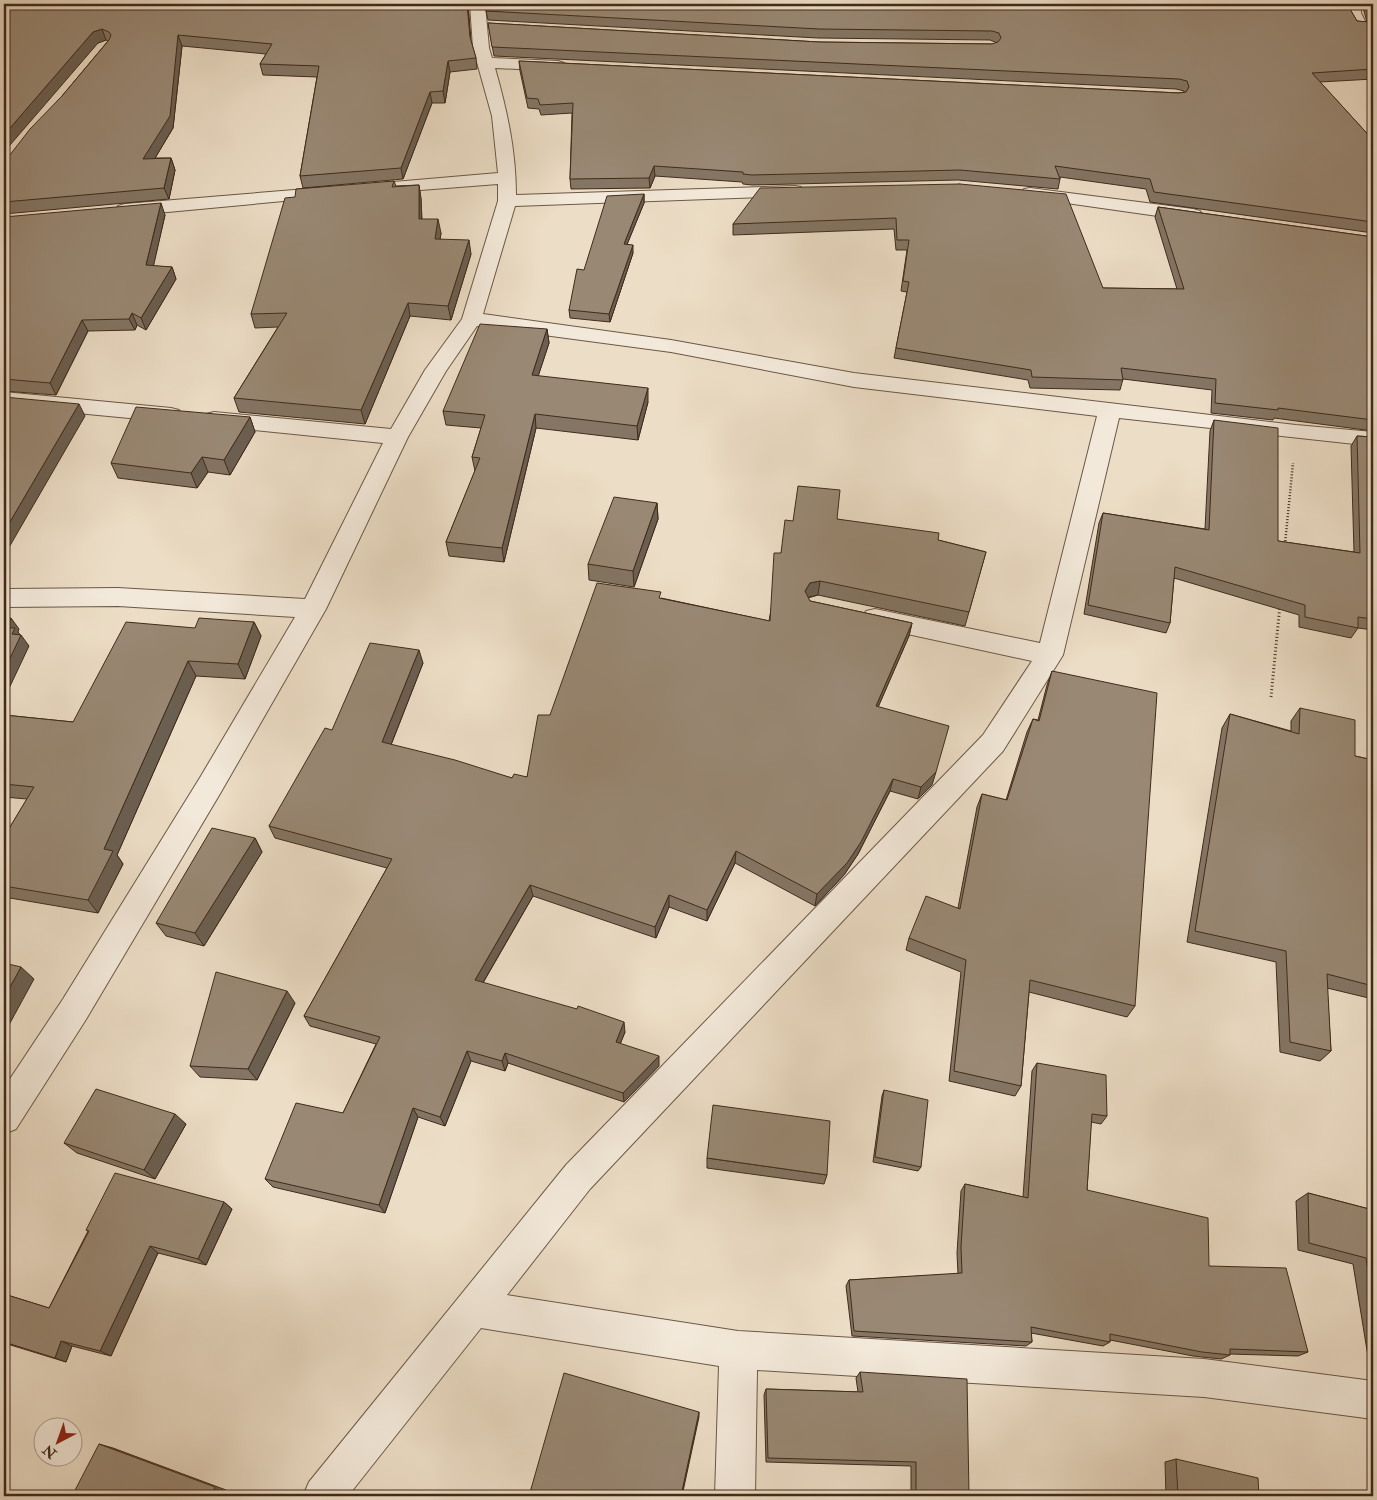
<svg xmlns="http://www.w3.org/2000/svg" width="1377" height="1500" viewBox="0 0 1377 1500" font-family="'IM FELL Double Pica',serif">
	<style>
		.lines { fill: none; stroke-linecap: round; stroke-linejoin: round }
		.minor-casing { stroke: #6b5846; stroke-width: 2 }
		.path-far1 { stroke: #402b1b; stroke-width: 2.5; stroke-dasharray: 1 2; stroke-linecap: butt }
		.path { stroke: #402b1b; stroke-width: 3; stroke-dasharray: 1 2.5; stroke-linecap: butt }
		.minor { fill: #f3e9da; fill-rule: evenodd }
		.wall { fill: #847564; stroke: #402b1b }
		.shaded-wall { fill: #6b5f51; stroke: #402b1b }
		.building { fill: #998874; stroke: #402b1b }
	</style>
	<rect width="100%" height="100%" fill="#ecddc6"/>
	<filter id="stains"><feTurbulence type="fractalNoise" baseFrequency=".004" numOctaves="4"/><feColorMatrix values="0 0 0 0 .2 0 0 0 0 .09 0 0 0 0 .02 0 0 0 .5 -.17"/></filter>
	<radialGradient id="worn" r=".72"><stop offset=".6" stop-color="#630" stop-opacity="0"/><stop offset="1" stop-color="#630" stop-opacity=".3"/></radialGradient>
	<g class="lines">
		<defs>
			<path id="minor" d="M470,4h15l4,44 3,10 66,3 6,2 2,3 -2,3 -6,2 -63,-3c12,42 21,83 21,127l279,-9 6,1 3,4 -3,4 -6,1 -280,10 -32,108 188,26 183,33 442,52 77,7v14l-254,-28 -56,237 -60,96 -413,438 -83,106 231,36 466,28 169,22v38l-169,-22 -447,-27 -2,126h-40l4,-130 -238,-38 -133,168h-45l6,-14 257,-317 417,-430 49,-74 -157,-34 -9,-2 -4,-7 4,-7 9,-2 165,34 57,-227 -243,-29 -183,-35 -194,-26 -31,45 -38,66 -82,172 -105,183 -136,229 -69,108 -12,5v-46l59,-89 138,-223 94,-159 -177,-11 -114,1v-18l114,-1 187,11 78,-156 -169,-17 -8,-2 -3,-5 3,-5 8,-2 177,17 34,-59 37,-51 36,-118v-17l-116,9 -6,-1 -3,-4 3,-4 6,-1 116,-10 -6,-57 -19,-68z
				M1340,4h20l1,9 7,14 -3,3h-10l-10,-17 1,-5 -4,-1z
				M331,187l6,1 3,4 -3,4 -212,20 -7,-2 -2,-4 2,-4 7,-2z
				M1030,188l163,21 7,2 2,4 -2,4 -7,2 -169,-24 -3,-4 3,-4z
				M4,392l167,16 8,2 3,5 -3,5 -8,2 -167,-16z"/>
		</defs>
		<use href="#minor" class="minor-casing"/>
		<path class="path-far1" d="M1285,544l8,-81"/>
		<path class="path" d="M1271,697l9,-92"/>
		<use href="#minor" class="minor"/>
	</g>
	<path class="wall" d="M4,4h464l3,37 5,17 1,11 -27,3 -5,31h-13l-29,76 -100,9 -3,-12 17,-99 -54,-2 -3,-11 6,-10 -84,-8 -9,82 -18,30h16l4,12 -6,29 -165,15v-54h2l56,-64 46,-55 -2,-1 -8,3z
		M873,4h474l10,17 10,1 -5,-18h11v75l-53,3 53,58v93l-223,-31 -4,-13 -86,-12v2l-2,10 -100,-9 -206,5 -9,-1 -1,-2 -87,-6 -5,12 -79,1 -1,-10 2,-66 -31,2 -2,-6 -11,-1 -8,-37 -1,-10 660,32 5,-1v-1l-8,-2 -682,-33 -6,-33 331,19 173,2 5,-1 -7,-3 -172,-2 -330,-18 -2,-9 433,-2 3,-1 -4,-3z
		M394,181l2,5 23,-1 2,14 1,20 19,14 -1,6 31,15 -20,66 -41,-4 -45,108 -126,-12 -5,-14 44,-71 -23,1 -4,-14 44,-117z
		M960,184l143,104 74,1 -22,-72 3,-10 215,30v194l-99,-13 -1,2 -62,-7 1,-23 -89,-11 -3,11 -90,-2 -2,-8 -134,-22 13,-66 -6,-1 6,-41h-11l-2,-21 -161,6v-11z
		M644,194v9l-17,41 6,9 -23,69 -40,-4 -1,-8 15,-40z
		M165,215l-12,51 19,1 4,12 -30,51 -9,-5 -2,5 -47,1 -32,64 -52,-4v-174z
		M547,329l2,14 -11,33 110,26 -10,38 -102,-12 -32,134 -55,-6 -3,-14 29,-71 -3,-14 9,-29 -35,-3 -3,-14z
		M250,417l5,15 -25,43 -22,-3 -11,16 -79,-10 -7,-15z
		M1214,420l64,121 76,11 -3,-106 6,-10 16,1v193l-15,-2 -7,10 -52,-11v-12l-125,-37 -4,45 -4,10 -82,-19 15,-91 4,-10 102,16 5,-98z
		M657,503l1,16 -24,68 -45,-7 -1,-16z
		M837,519l101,21 48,12 -21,74 -147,-31 -10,3 2,3 102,22 -3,13 -31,71 54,78 -14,14 -28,-8 -32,63 -14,21 -29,31 -80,-43 -28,58 -38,-14 -13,31 -123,-42 -50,87 142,49 -5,12 39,22 -35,36 -116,-39 -3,8 -34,-10 -26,65 -27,-9 -33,96 -112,-26 -8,-8 78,-66 33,-69 -66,-18 -6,-10 83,-148 -112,-30 -6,-12 63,-96 91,-67 -32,82 121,33 15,-1 23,-62 111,-117 108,23 12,-68 12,-32z
		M254,622l7,14 -16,43 -49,-3 -79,179 6,9 -25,49 -94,-16v-60l23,-38 -23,-2v-82l69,7 122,-94z
		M1052,671l83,335 -8,11 -98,-25 -8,94 -6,10 -66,-15 12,-109 -55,-22 3,-12 49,-30 19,-101 5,-13 24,6 21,-68 6,-13 5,1 9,-35z
		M1300,708l55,48 18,4v239l-46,-11 4,63 -11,10 -40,-9 -4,-90 -89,-20 35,-214 8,-14 61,17v-10z
		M255,838l7,14 -58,94 -38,-10 -10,-13z
		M295,1003l-38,77 -57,-3 -10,-11z
		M1037,1063l70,53 -6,8 -10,-2 -4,68 122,76 99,86 -10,4 -68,-2v1l-9,4 -28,-3 -83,-16v2l-7,4 -72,-13 1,9 -6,4 -174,-10 -6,-50 3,-6 109,-6 -1,-21 4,-62 4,-7 58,13 9,-126z
		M884,1090l37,77 -3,4 -45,-9 9,-66z
		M186,1124l-31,55 -78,-26 -13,-10z
		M707,1158l120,17 -3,9 -117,-16z
		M1308,1193l65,17v165h-2l-18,-111 -55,-14 -2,-49z
		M224,1202l8,7 -26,56 -48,-12 -47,103 -39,-10 -6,16 -62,-19v-49l45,14 39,-77 -2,-1z
		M860,1372l109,124h-58v-30l-145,-4 -2,-67 2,-6 92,3 -2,-14z
		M1176,1459l83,37h-93l-1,-34z"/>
	<path class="shaded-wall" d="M467,4h1l3,44z
		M102,29l4,11 -8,3 -94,109v-17l89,-103z
		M178,35l4,11 -9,82 -25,42 -5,-11z
		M448,61l2,11 -5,31 -2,-12z
		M430,92l2,11 -29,76 -2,-11z
		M171,158l4,12 -6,29 -5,-11z
		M654,166l1,10 -5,12 -1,-10z
		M419,185l2,14 1,34 -3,-14z
		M644,194v9l-20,49v-8z
		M161,203l4,12 -14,62 -5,-12z
		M438,219l3,14 -3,20 -3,-14z
		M469,240l2,14 -20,66 -3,-14z
		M633,245v8l-23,69 -1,-8z
		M172,267l4,12 -30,51 -5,-12z
		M408,303l2,13 -45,108 -4,-14z
		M132,313l5,12 -2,5 -6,-11z
		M82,320l6,11 -32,64 -6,-12z
		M547,329l2,14 -15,46 -2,-14z
		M648,388v14l-10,38 -1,-14z
		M79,404l6,12 -81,140v-24z
		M535,414l1,14 -32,134 -2,-14z
		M250,417l5,15 -25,43 -6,-15z
		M202,457l6,15 -11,16 -6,-15z
		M657,503l1,16 -24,68 -1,-16z
		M820,581l-2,14 -9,2 -6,8 2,-14 5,-8z
		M11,618l8,11 -1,3 3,4v-1l8,11 -25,53v-28l3,-43z
		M254,622l7,14 -16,43 -7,-15z
		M912,623l-3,13 -36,83 3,-13z
		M419,650l4,13 -36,92 -5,-13z
		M188,661l8,15 -79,179 6,9 -25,49 -10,-13 16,-51z
		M936,772l-4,13 -14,14 3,-12z
		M893,779l-3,12 -32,63 -14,21 -29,31 2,-12z
		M255,838l7,14 -58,94 -9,-13z
		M736,851l-1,12 -28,58v-11z
		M530,885l3,11 -55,95 -3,-11z
		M669,895v12l-13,31 -1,-11z
		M21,967l13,12 -30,55v-36z
		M287,991l8,12 -38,77 -9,-11z
		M624,1022l1,10 -8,20 -1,-10z
		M467,1051l4,10 -26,65 -5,-9z
		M505,1053l3,10 -3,8 -3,-10z
		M659,1056v10l-35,36 -1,-9z
		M413,1108l5,9 -33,96 -6,-8z
		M175,1114l11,10 -31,55 -11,-9z
		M224,1202l8,7 -26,56 -8,-6z
		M150,1246l8,7 -47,103 -11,-5z
		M61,1341l11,5 -6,16 -11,-4z
		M699,1412v5l-17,79h-1z
		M99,1444l14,4 113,42 -2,6h-13z"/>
	<path class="building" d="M4,4h463l3,33 6,21 -28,3 -5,30 -13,1 -29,76 -101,8 19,-110 -59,-2 12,-20 -94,-9 -8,81 -27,43 28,-1 -7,30 -160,14v-42h2l24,-31 32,-33 47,-56 2,-5 -2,-3 -7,-3 -9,3 -89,103z
		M486,4h353l80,5 7,-2 2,-3h419l10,17 12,1 4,-3v50l-61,4 61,67v82l-219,-30 -4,-13 -95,-13 5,13 -100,-9 -208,5 -9,-1v-2l-89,-6 -5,12 -79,1 3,-76 -33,2 -2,-6 -11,-1 -8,-37 660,32 7,-1 3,-5 -2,-6 -8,-2 -687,-32 -4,-24 331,19 173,2 6,-2 3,-4 -2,-5 -7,-2 -173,-2 -333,-18z
		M1369,4h4v14z
		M394,181l-2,6 27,-2v34h19l-3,20 34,1 -21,66 -40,-3 -47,107 -127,-12 53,-85 -36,1 34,-116 10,-1 1,-8z
		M960,184l106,10 37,94 81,1 -26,-82 215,30v183l-95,-12v2l-63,-7 1,-24 -95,-11 2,12 -91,-3 -1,-7 -135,-22 13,-66 -6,-1 6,-41h-12l-1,-22 -163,6 27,-36z
		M644,194l-20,50 9,1 -24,69 -40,-4 8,-41 7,1 23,-74z
		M161,203l-15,62 26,2 -31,51 -9,-5 -3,6 -47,1 -32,63 -46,-4v-162z
		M480,324l67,5 -15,46 116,13 -11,38 -102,-12 -33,134 -56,-6 34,-84 -8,-1 13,-42 -42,-4z
		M4,397l75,7 -75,128z
		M136,407l114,10 -26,43 -22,-3 -11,16 -80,-10z
		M1214,420l64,8v113l82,12 -3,-117 16,1v182l-15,-2v11l-53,-11v-12l-130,-38 -5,56 -82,-18 15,-92 106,17z
		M798,486l42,4 -3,29 102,14 -1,7 48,12 -17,60 -149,-31 -10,2 -5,8 5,10 102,22 -36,83 73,20 -13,46 -15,15 -28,-8 -32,63 -14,21 -30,31 -81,-43 -29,59 -38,-15 -14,32 -125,-42 -55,95 102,29 1,-3 46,16 -8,20 43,14 -36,37 -118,-40 -3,8 -35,-10 -27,66 -27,-9 -34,97 -114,-26 31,-76 47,10 37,-76 -76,-21 88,-157 -123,-33 56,-98 7,2 38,-87 49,7 -37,92 73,18 57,18 2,-4 13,3 11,-62h12l47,-132 64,9 -2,6 111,23 4,-68h7l4,-33 8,1z
		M614,497l43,6 -24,68 -45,-7z
		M4,618h7l-4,10h8l-3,6 9,1 -17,36z
		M199,618l55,4 -16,42 -50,-3 -84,188 9,2 -25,49 -84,-14v-49l30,-50 -30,-3v-69l69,7 53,-100 69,6z
		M1052,671l105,22 -22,313 -105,-26 -9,106 -67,-15 12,-111 -57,-22 17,-42 34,13 22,-115 25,6 26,-81 6,2z
		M1300,708l55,12v36l18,4v226l-46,-12 4,77 -41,-9 -4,-91 -91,-20 35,-217 69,20z
		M212,828l43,10 -60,95 -39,-10z
		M4,963l17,4 -17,31z
		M216,972l71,19 -39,78 -58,-3z
		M1037,1063l69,12 1,41 -15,-2 -5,76 121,28 1,48 77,2 22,84 -78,-3v6l-28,-3 -92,-18v8l-79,-15 1,15 -178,-11 -5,-51 113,-7 -1,-26 4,-63 63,14z
		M96,1089l79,25 -31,56 -80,-27z
		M884,1090l44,10 -7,67 -46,-10z
		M713,1105l117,16 -3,54 -120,-17z
		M115,1173l109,29 -26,57 -48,-13 -50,105 -39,-10 -6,17 -51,-16v-48l45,14 40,-77 -3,-1z
		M1308,1193l65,17v93l-7,-45 -57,-15z
		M860,1372l107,7 2,117h-53v-34l-148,-4 -2,-69 97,3z
		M564,1373l135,39 -18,84h-152z
		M99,1444l116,43 -4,9h-139z
		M1176,1459l82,19 1,18h-81z"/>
	<rect width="1377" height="1500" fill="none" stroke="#ecddc6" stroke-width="20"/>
	<rect x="5" y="5" width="1367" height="1490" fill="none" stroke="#402b1b" stroke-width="2.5"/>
	<rect x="10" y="10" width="1357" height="1480" fill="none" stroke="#402b1b"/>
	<g transform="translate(58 1442) rotate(221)"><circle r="24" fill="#f3e9da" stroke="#ab9d8e"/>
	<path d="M0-4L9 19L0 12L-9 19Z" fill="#8f2418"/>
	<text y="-8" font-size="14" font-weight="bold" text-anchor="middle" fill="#402b1b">N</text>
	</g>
	<rect width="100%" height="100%" filter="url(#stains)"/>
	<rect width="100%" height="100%" fill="url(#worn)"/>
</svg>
